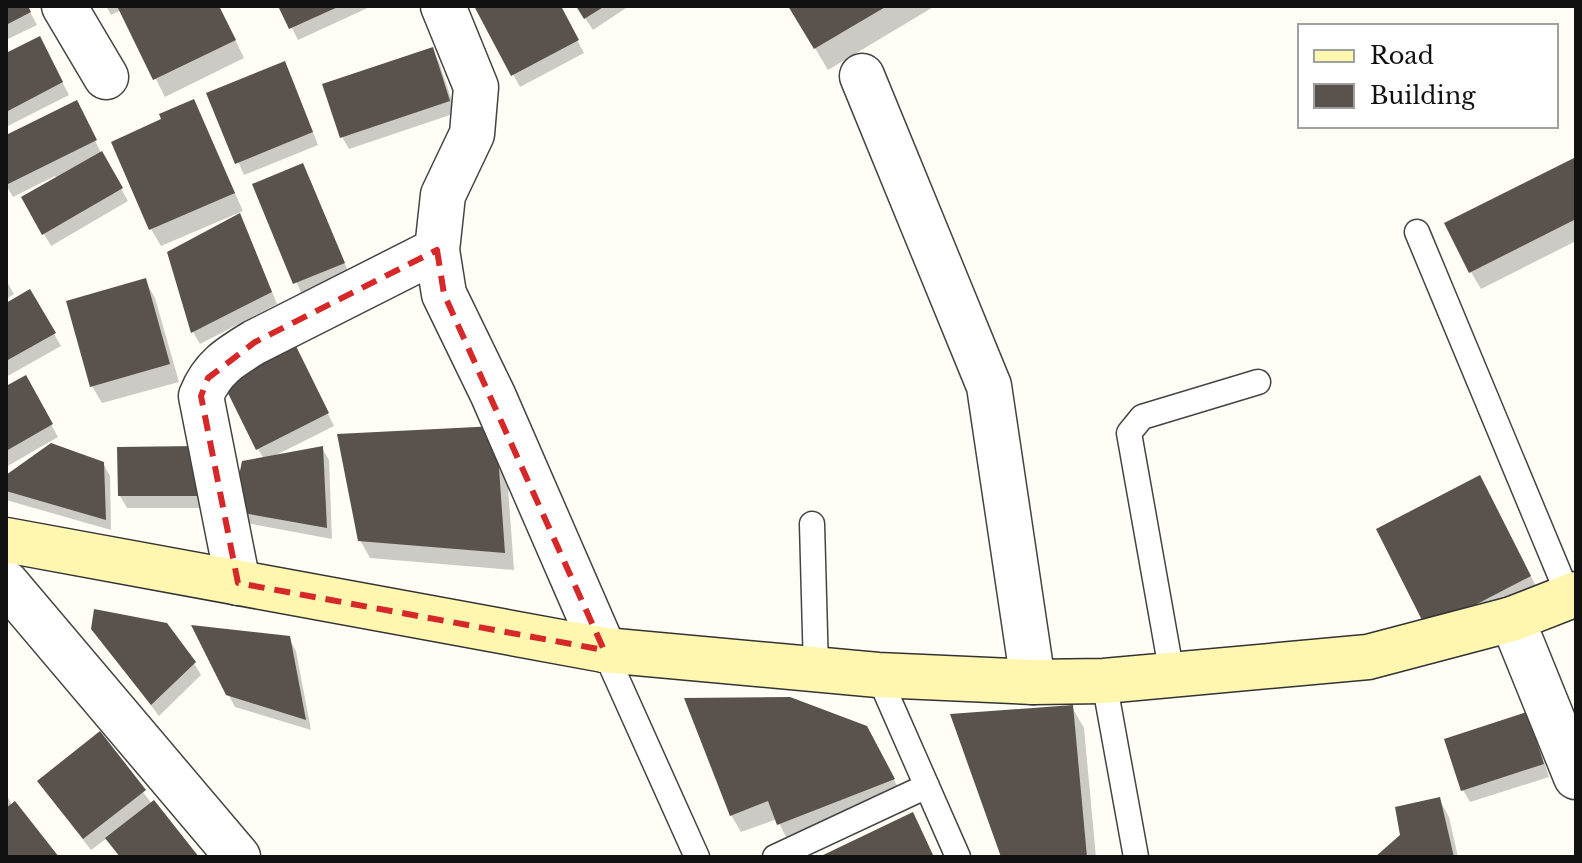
<svg xmlns="http://www.w3.org/2000/svg" width="1582" height="863" viewBox="0 0 1582 863" font-family="'Libre Baskerville',serif">
	<style>
		.shadow { fill: #0003 }
		.building { fill: #5a524d }
		.lines { fill: none; stroke-linecap: round; stroke-linejoin: round }
		.lane-casing { stroke: #444; stroke-width: 27 }
		.street-casing { stroke: #444; stroke-width: 47 }
		.secondary-casing { stroke: #333; stroke-width: 47 }
		.lane { stroke: #fff; stroke-width: 24 }
		.street { stroke: #fff; stroke-width: 44 }
		.secondary { stroke: #fff6b0; stroke-width: 44 }
		.marked { fill: none; stroke: #d62828; stroke-width: 6; stroke-dasharray: 16 10; stroke-linejoin: round }
	</style>
	<rect width="100%" height="100%" fill="#fffdf5"/>
	<path class="shadow" d="M6,6h21l10,19 -31,15z
		M106,6h113l25,52 -79,39 -44,-87 -10,5z
		M281,6h91l-74,34z
		M476,6h83l25,47 -64,34z
		M577,6h48l1,2 -33,22z
		M790,6h145l-107,64z
		M46,50l23,45 -63,32v-72z
		M432,50l7,12 17,51 -107,36 -7,-12z
		M291,76l27,69 -74,30 -35,-81z
		M193,101l50,110 -82,35 -10,-17 13,-109z
		M83,115l18,38 27,48 -77,45 -28,-48 34,-19 -2,-3 -42,21 -7,-12v-48z
		M1576,161v80l-95,48 -10,-17z
		M309,177l41,99 -48,19 -47,-110z
		M246,228l31,76 -77,40 -7,-12 -23,-79z
		M6,280l8,14 -8,5z
		M145,280l10,18 24,84 -77,21 -10,-17z
		M29,291l32,55 -55,31v-72z
		M301,359l33,67 -60,30 48,-8 7,12 3,79 -91,-17 23,-63 -6,-10z
		M25,378l33,59 -52,30v-79z
		M505,446l9,124 -144,-12 -10,-18z
		M195,448l7,60h-75l-7,-12z
		M103,463l7,13 1,54 -105,-30v-23z
		M1490,495l50,99 -101,52z
		M93,629l101,34 7,12 -42,41z
		M289,638l7,13 15,79 -76,-23 -7,-13z
		M1072,707l12,21 12,129h-92z
		M1526,715l7,12 16,50 -79,25 -7,-12z
		M99,734l53,70 44,53h-76l-13,-19 -16,12 -44,-57z
		M876,745l27,52 -115,44 -11,-22 -36,13 -10,-17z
		M6,794l6,11 44,52h-50z
		M1439,799l10,18 9,40h-80z"/>
	<path class="building" d="M6,6h22l3,6 -25,13z
		M117,6h102l17,34 -83,40z
		M278,6h62l-51,23z
		M474,6h87l18,34 -68,36z
		M576,6h29l-21,13z
		M788,6h99l-73,43z
		M40,36l23,46 -57,30v-59z
		M433,47l17,54 -110,37 -18,-54z
		M285,61l28,71 -78,32 -29,-71z
		M194,99l41,94 -86,37 -38,-88 50,-23 -2,-5z
		M77,100l20,40 -91,45v-50z
		M102,151l21,37 -81,47 -21,-38z
		M1576,157v62l-107,54 -25,-50z
		M303,163l42,100 -52,21 -41,-100z
		M240,213l32,79 -81,41 -24,-81z
		M146,278l24,86 -80,23 -24,-86z
		M30,289l26,44 -50,28v-58z
		M295,344l34,69 -73,37 -34,-69z
		M26,375l27,49 -47,27v-65z
		M496,426l9,127 -147,-12 -21,-107z
		M51,443l53,19 2,58 -100,-29v-16z
		M196,446l1,50h-79l-1,-49z
		M323,446l4,82 -95,-17 10,-50z
		M1480,475l51,101 -104,54 -51,-101z
		M94,609l73,14 29,39 -45,43 -60,-76z
		M191,625l99,11 16,84 -80,-25z
		M790,697l77,29 28,53 -118,46 -9,-24 -38,15 -46,-118z
		M1073,705l14,152h-86l-51,-143z
		M1527,712l17,52 -83,27 -17,-52z
		M100,731l46,59 -63,49 -46,-58z
		M1440,797l14,60h-79l25,-22 -5,-28z
		M154,800l45,57h-79l-15,-19z
		M15,801l44,56h-53v-49z
		M913,812l21,45h-115z"/>
	<g class="lines">
		<defs>
			<path id="lane" d="M1417,232l152,365
				M812,524l4,146
				M604,650l93,207
				M878,675l80,182
				M1172,675l-43,-242 13,-16 116,-35
				M1104,681l32,176
				M775,857l152,-71"/>
			<path id="street" d="M64,6l42,71
				M443,6l33,81 -4,47 -29,61 -6,55 7,44 49,101 111,255
				M862,76l127,310 44,296
				M6,583l232,274
				M238,583l-37,-187c11,-28 29,-39 54,-54l182,-92
				M1512,619l64,158"/>
			<path id="secondary" d="M6,540l598,110 274,25 155,7 71,-1 264,-24 144,-38 64,-25"/>
		</defs>
		<use href="#lane" class="lane-casing"/>
		<use href="#street" class="street-casing"/>
		<use href="#secondary" class="secondary-casing"/>
		<use href="#lane" class="lane"/>
		<use href="#street" class="street"/>
		<use href="#secondary" class="secondary"/>
	</g>
	<path class="marked" d="M437,250l7,44 160,356 -366,-67 -37,-187 7,-18 47,-36z"/>
	<rect width="1582" height="863" fill="none" stroke="#111111" stroke-width="16"/>
	<rect x="1298" y="24" width="260" height="104" fill="#ffffff" stroke="#a0a0a0" stroke-width="2"/>
	<rect x="1314" y="50" width="40" height="12" fill="#fff6b0" stroke="#a0a0a0" stroke-width="2"/>
	<text x="1370" y="64" font-size="24" fill="#111111">Road</text>
	<rect x="1314" y="84" width="40" height="24" fill="#5a524d" stroke="#a0a0a0" stroke-width="2"/>
	<text x="1370" y="104" font-size="24" fill="#111111">Building</text>
</svg>
